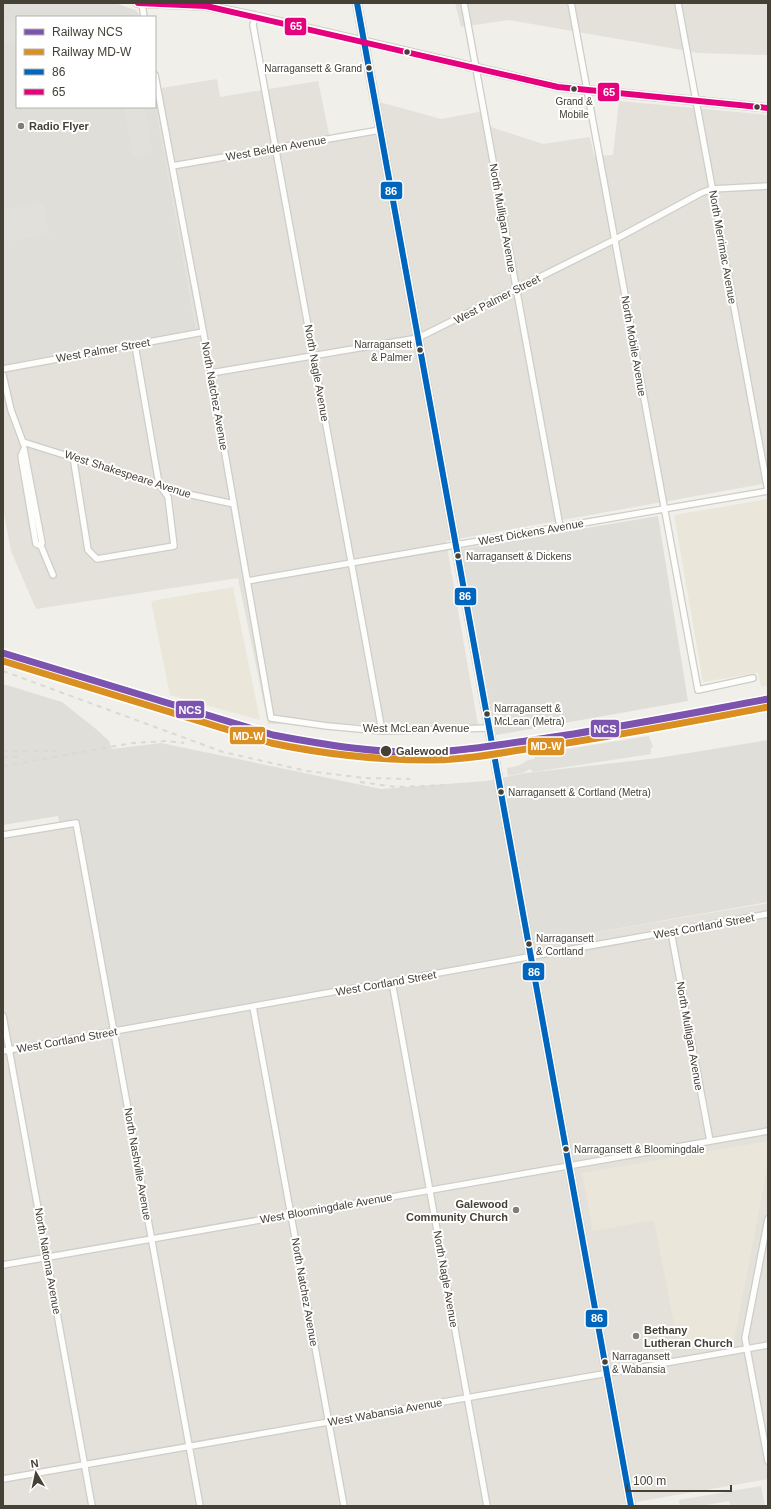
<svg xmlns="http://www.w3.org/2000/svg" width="771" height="1509" viewBox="0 0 771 1509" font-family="Arial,sans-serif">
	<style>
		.residential { fill: #e3e1d9 }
		.industrial { fill: #e0ded9 }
		.education { fill: #eae7da }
		.parking { fill: #e1e0db }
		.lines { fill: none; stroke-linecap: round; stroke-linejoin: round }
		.street-casing { stroke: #cecdc8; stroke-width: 8 }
		.secondary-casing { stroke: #ceccc2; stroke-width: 10 }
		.street { stroke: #fdfdfc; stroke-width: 5.5 }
		.secondary { stroke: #f6f5ef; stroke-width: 8 }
		.rail { stroke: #d9d9d8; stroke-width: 2; stroke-dasharray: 5 5; stroke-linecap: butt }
		.bus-1-casing { stroke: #fff; stroke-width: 9 }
		.bus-2-casing { stroke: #fff; stroke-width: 9 }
		.bus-1 { stroke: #0065bd; stroke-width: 6 }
		.bus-2 { stroke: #e5007d; stroke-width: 6 }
		.rail-1-casing { stroke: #fff; stroke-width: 10 }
		.rail-2-casing { stroke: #fff; stroke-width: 10 }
		.rail-1 { stroke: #7c53af; stroke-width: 7 }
		.rail-2 { stroke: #da8f22; stroke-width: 7 }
		.bus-dot { fill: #454137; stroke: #fff; stroke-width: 1.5 }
		.poi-dot { fill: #817e76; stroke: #fff; stroke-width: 1.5 }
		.labels { text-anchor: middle; stroke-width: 4; stroke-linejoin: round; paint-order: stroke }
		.bus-label { font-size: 10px; fill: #454137; stroke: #fff; text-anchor: start }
		.poi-label { font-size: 11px; font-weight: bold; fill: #454137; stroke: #fff; text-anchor: start }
		.street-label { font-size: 11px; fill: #454137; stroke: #fff }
		.stop-label { font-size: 11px; font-weight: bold; fill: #454137; stroke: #fff; text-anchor: start }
		.line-badge { stroke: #fff; stroke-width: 1.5 }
		.badge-label { font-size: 11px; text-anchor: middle; font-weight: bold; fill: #fff }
	</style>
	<rect width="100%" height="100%" fill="#f0efea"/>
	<path class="residential" d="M455,3h313v52l-69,-2 -190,-33 -48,7z
		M217,79l3,18 98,-16 12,58 48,-8 -6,-31 69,19 42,-8 4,22 4,-6 52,17 47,-7 4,19 19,-1 6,-54 149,14v368l-322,58 32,184 -210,-1 -30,-146 -202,31 -25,-58 -8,-42v-144l193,-37 -41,-225v-14z
		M73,825l37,204 425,-77 -1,-9 234,-40v576l-155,27h-610v-668z"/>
	<path class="industrial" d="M3,3h112l20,7 3,3 2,4h-123v90h138v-4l41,226 -193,36z
		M658,516l30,185 -192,34 -35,-186z
		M3,684l59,18 34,27 13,12 3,8 49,-6 220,46 105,-8 40,-8 132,-15 110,-18v162l-233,41v9l-425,77 -37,-203 -12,2 -3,-12 -55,9z"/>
	<path class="education" d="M768,499v187l-7,1 -3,-14 -55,9 -29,-167z
		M233,587l27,133 -90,-25 -19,-94z
		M768,1141v22l-34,178 -55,9 -25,-130 -61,11 -11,-58z"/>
	<path class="parking" d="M16,20l1,20 -14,3v-21z
		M124,107h21l8,47 -20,4z
		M44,202l5,33 -46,7v-32z
		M649,736l4,11 -2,1v6l-118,18 -3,-3 -7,4 -15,3 -1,-8 11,-2 10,-6 6,-1 2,-5z
		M761,1486l4,20h-35l-1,-5 -28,5h-21l-1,-6z"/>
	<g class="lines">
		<defs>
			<path id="street" d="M464,3l96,524
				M571,3l127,687 55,-12
				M678,3l90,488
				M142,4l2,13
				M255,16l-2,9 129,706
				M155,75l56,298 60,345 56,8 55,5 107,-3
				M172,166l208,-36
				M3,369l200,-37
				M211,373l207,-35 196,-98 87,-47 11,-4 56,-3
				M3,375l8,35 13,35
				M23,442l169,53 42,9
				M24,449l18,94 -1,3 -5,-2 -15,-88z
				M73,456l15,94 9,9 77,-13 -6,-49 -9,-13 -24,-139
				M41,546l12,29
				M247,581l521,-90
				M3,835l73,-12 124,683
				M671,932l39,209
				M392,982l95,524
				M253,1007l91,499
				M3,1016l89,490
				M3,1051l765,-137
				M768,1219l-23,119 23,123
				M3,1265l765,-134
				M3,1479l765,-134"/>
			<path id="secondary" d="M138,3l68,3 49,10 303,71 210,21
				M357,3l274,1503"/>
		</defs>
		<use href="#street" class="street-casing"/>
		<use href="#secondary" class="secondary-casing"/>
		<use href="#street" class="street"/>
		<use href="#secondary" class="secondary"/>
		<path class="rail" d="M3,658l251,75 73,16 65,6h51l50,-4 275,-48
			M3,671l220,81 84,19 58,7 45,1
			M3,751h54
			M3,757h17
			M3,766l130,-23 34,-2 17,2
			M360,782l36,5 55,-2"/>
		<defs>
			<path id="bus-1" d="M357,3l274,1503"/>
			<path id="bus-2" d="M138,3l68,3 352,81 210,21"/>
		</defs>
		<use href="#bus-1" class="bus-1-casing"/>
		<use href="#bus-2" class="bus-2-casing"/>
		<use href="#bus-1" class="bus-1"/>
		<use href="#bus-2" class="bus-2"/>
		<defs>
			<path id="rail-1" d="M3,653l270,82c52,10 107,19 160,17 31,-1 62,-7 93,-11 81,-11 161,-27 242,-42"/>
			<path id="rail-2" d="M3,661l268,82c52,11 106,17 159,17 32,0 65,-6 96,-11 81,-11 162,-27 242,-42"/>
		</defs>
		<use href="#rail-1" class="rail-1-casing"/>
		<use href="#rail-2" class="rail-2-casing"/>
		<use href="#rail-1" class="rail-1"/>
		<use href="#rail-2" class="rail-2"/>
	</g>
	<g class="bus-dot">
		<circle cx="407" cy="52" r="3.5"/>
		<circle cx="369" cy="68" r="3.5"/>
		<circle cx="574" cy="89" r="3.5"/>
		<circle cx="757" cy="107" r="3.5"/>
		<circle cx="420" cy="350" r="3.5"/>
		<circle cx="458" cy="556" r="3.5"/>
		<circle cx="487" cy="714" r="3.5"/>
		<circle cx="386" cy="751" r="6"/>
		<circle cx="501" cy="792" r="3.5"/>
		<circle cx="529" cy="944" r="3.5"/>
		<circle cx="566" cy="1149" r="3.5"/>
		<circle cx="605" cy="1362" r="3.5"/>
	</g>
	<g class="poi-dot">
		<circle cx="21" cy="126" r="4"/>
		<circle cx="516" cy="1210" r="4"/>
		<circle cx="636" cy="1336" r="4"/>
	</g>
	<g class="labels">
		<g class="bus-label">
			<text x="362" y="72" text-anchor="end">Narragansett &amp; Grand</text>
			<text x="574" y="105" text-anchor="middle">Grand &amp;<tspan x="574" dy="13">Mobile</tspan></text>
			<text x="412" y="348" text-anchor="end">Narragansett<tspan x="412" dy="13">&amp; Palmer</tspan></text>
			<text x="466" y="560">Narragansett &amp; Dickens</text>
			<text x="494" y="712">Narragansett &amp;<tspan x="494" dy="13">McLean (Metra)</tspan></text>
			<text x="508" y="796">Narragansett &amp; Cortland (Metra)</text>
			<text x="536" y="942">Narragansett<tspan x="536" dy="13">&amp; Cortland</tspan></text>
			<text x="574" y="1153">Narragansett &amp; Bloomingdale</text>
			<text x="612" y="1360">Narragansett<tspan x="612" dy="13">&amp; Wabansia</tspan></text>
		</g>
		<g class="poi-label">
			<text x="29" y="130">Radio Flyer</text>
			<text x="508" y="1208" text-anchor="end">Galewood<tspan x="508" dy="13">Community Church</tspan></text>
			<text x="644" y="1334">Bethany<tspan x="644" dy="13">Lutheran Church</tspan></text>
		</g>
		<g class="street-label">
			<text transform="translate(276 148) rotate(-10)" y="4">West Belden Avenue</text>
			<text transform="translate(503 218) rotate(80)" y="4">North Mulligan Avenue</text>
			<text transform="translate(723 247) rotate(80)" y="4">North Merrimac Avenue</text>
			<text transform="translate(497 299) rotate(-27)" y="4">West Palmer Street</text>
			<text transform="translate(634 346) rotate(80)" y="4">North Mobile Avenue</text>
			<text transform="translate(103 350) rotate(-10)" y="4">West Palmer Street</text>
			<text transform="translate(317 373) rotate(80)" y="4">North Nagle Avenue</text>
			<text transform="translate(215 396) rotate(80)" y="4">North Natchez Avenue</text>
			<text transform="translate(128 474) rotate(18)" y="4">West Shakespeare Avenue</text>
			<text transform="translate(531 532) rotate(-10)" y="4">West Dickens Avenue</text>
			<text x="416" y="732">West McLean Avenue</text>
			<text transform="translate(704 926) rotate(-10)" y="4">West Cortland Street</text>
			<text transform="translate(386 983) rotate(-10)" y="4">West Cortland Street</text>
			<text transform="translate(690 1036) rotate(80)" y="4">North Mulligan Avenue</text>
			<text transform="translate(67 1040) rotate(-10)" y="4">West Cortland Street</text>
			<text transform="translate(138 1164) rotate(80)" y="4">North Nashville Avenue</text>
			<text transform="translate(326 1208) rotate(-10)" y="4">West Bloomingdale Avenue</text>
			<text transform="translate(48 1261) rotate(80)" y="4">North Natoma Avenue</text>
			<text transform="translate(446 1279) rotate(80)" y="4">North Nagle Avenue</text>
			<text transform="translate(305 1292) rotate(80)" y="4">North Natchez Avenue</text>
			<text transform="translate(385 1412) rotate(-10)" y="4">West Wabansia Avenue</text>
		</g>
		<g class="stop-label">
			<text x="396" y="755">Galewood</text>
		</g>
	</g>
	<g class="line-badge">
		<rect x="284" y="17" width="23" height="19" rx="4" fill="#e5007d"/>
		<rect x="597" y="82" width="23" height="20" rx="4" fill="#e5007d"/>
		<rect x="380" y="181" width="23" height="19" rx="4" fill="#0065bd"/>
		<rect x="454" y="587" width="23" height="19" rx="4" fill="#0065bd"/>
		<rect x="175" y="700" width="30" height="19" rx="4" fill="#7c53af"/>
		<rect x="590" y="719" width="30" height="19" rx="4" fill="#7c53af"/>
		<rect x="229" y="726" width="37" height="19" rx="4" fill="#da8f22"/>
		<rect x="527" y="737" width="38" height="19" rx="4" fill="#da8f22"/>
		<rect x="522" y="962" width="23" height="19" rx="4" fill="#0065bd"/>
		<rect x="585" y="1309" width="23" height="19" rx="4" fill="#0065bd"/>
	</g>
	<g class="badge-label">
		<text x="296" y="30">65</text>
		<text x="609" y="96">65</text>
		<text x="391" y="195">86</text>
		<text x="465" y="600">86</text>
		<text x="190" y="714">NCS</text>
		<text x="605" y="733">NCS</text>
		<text x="248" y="740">MD-W</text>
		<text x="546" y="750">MD-W</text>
		<text x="534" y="976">86</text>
		<text x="597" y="1322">86</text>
	</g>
	<rect width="771" height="1509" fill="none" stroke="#454137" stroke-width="8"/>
	<rect x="16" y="16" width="140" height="92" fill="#ffffff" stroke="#b5b3af"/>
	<rect x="24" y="29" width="20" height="6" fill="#7c53af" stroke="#b5b3af"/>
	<text x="52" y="36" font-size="12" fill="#454137">Railway NCS</text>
	<rect x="24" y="49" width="20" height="6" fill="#da8f22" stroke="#b5b3af"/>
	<text x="52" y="56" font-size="12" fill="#454137">Railway MD-W</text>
	<rect x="24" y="69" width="20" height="6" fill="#0065bd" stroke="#b5b3af"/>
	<text x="52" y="76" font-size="12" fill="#454137">86</text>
	<rect x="24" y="89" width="20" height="6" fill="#e5007d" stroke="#b5b3af"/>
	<text x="52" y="96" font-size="12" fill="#454137">65</text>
	<g transform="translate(36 1473) rotate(351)" stroke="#ffffff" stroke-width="3" paint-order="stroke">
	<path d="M0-3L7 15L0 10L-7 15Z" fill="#454137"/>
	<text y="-6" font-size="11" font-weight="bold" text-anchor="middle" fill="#454137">N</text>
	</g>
	<path d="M627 1485v6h104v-6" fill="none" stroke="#454137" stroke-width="2"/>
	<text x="633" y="1485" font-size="12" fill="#454137" stroke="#ffffff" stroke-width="3" paint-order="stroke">100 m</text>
</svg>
